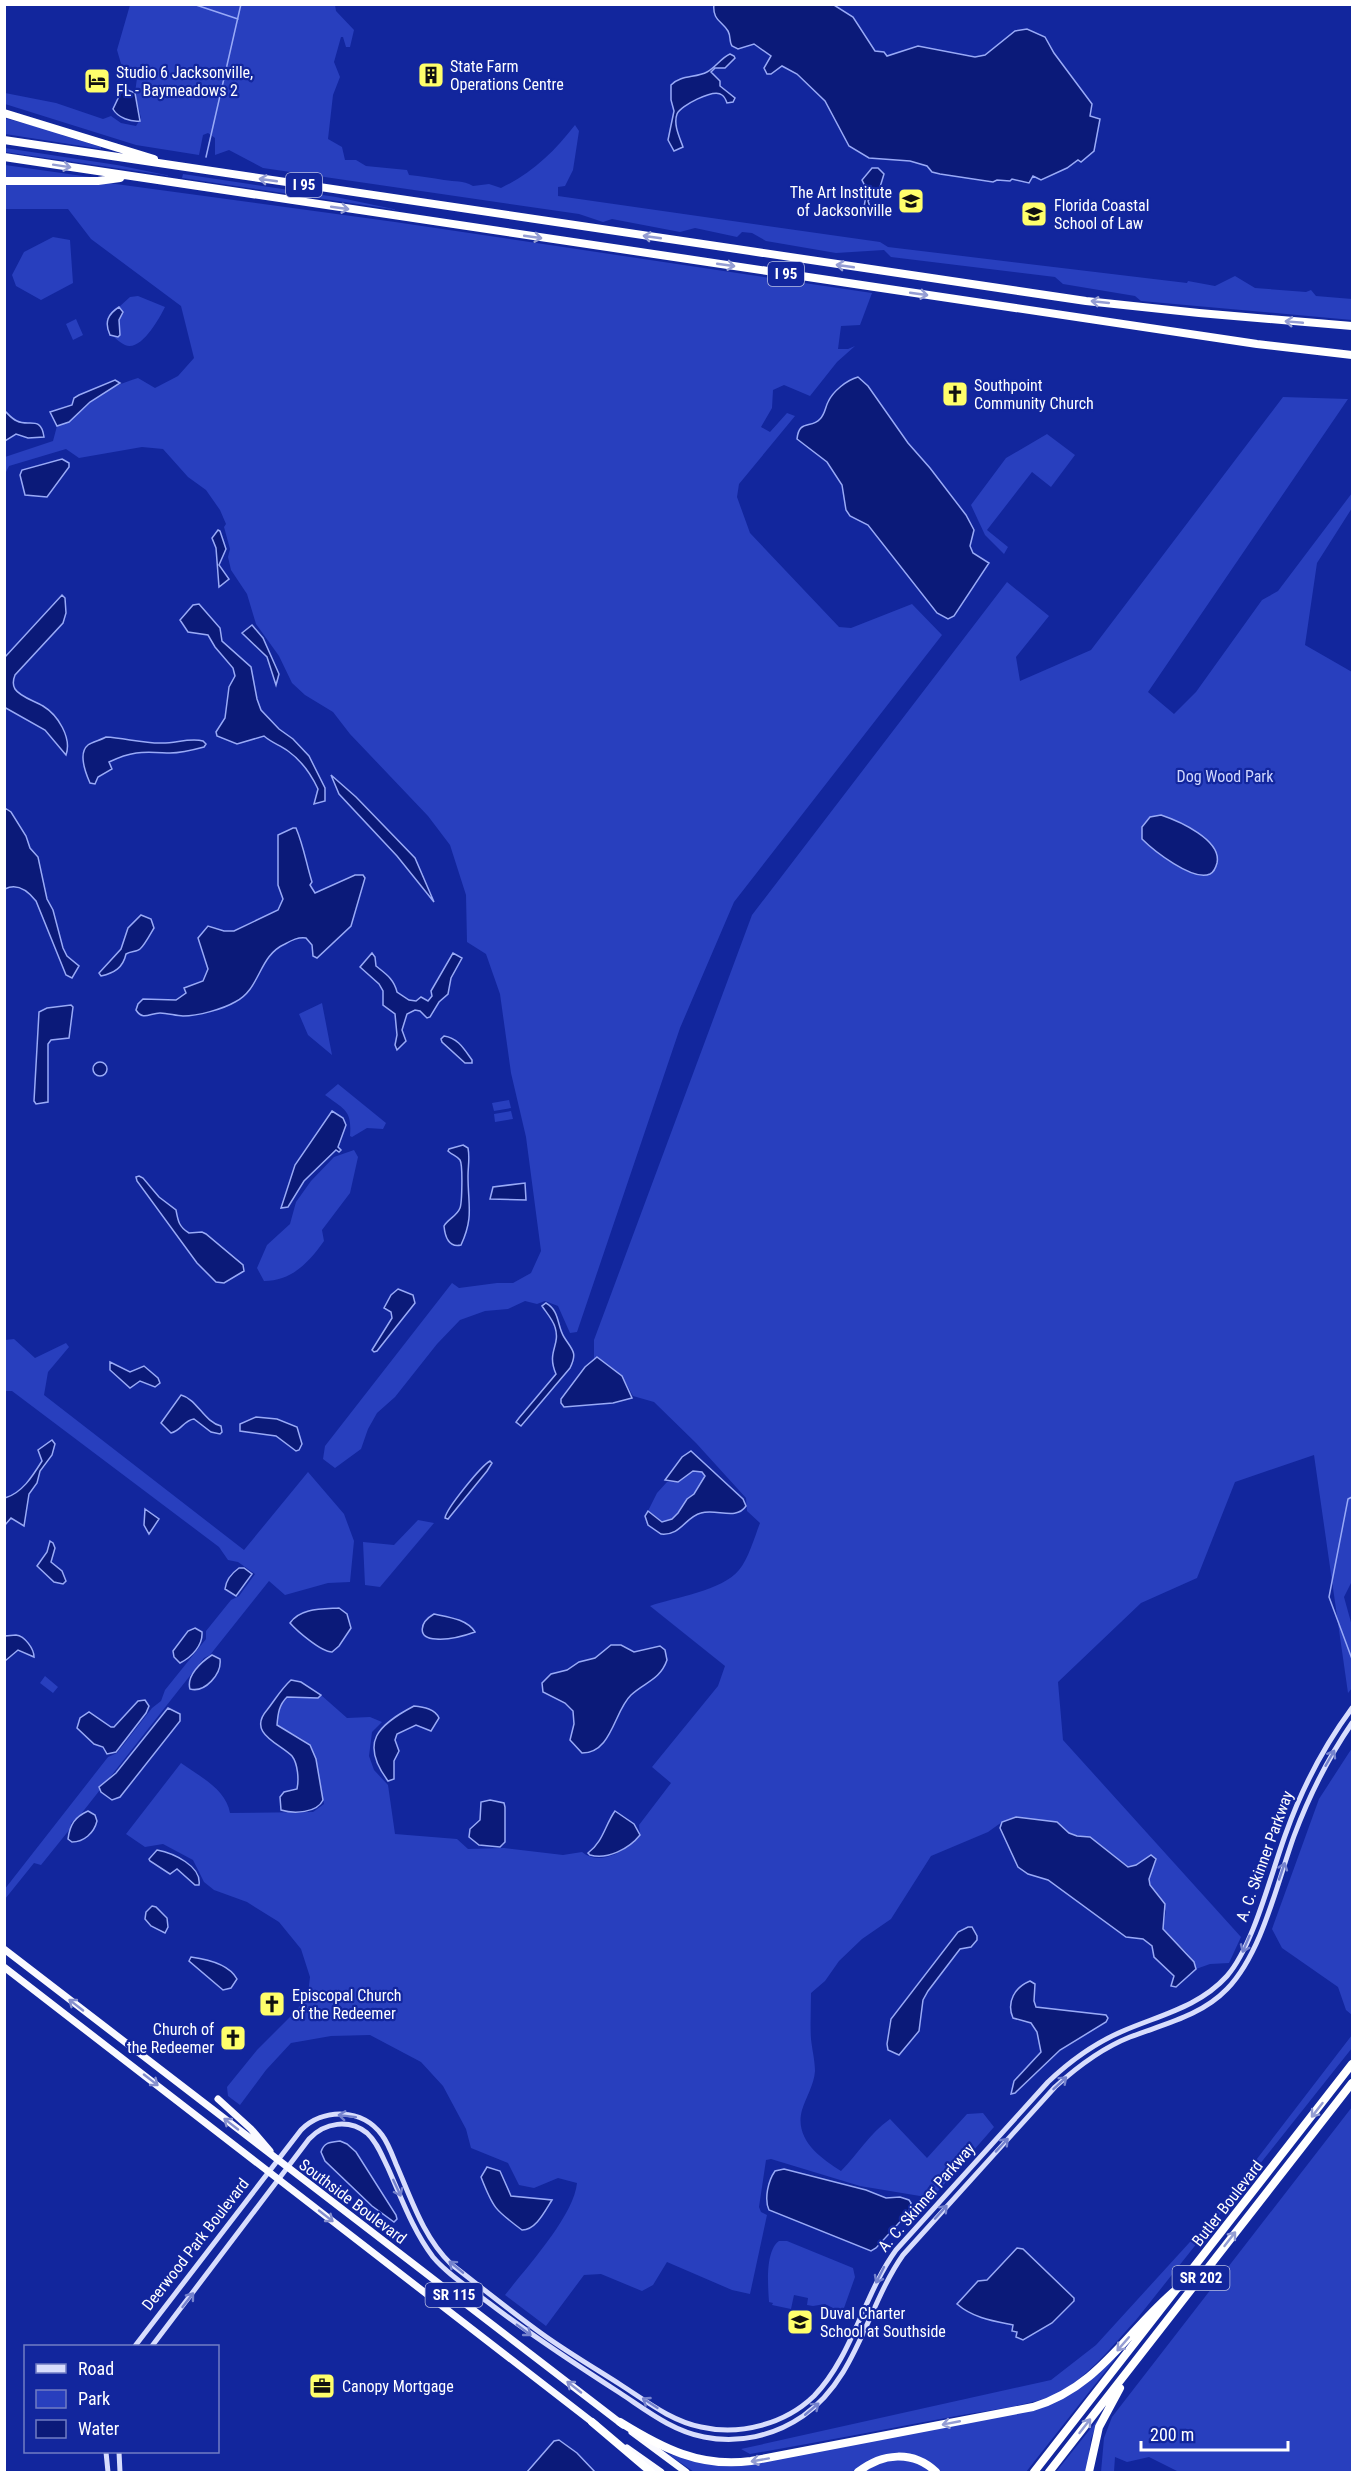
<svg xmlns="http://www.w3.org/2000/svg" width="1357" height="2477" viewBox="0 0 1357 2477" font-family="'Roboto Condensed',sans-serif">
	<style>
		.green { fill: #283fbe }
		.water { fill: #0b1a79; stroke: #99aaf7; stroke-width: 1.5 }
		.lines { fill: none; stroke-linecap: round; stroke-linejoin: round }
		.stream { stroke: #99aaf7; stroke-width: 1.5 }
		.secondary { stroke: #d8ddfd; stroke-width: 5 }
		.trunk { stroke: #fafaff; stroke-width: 7 }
		.motorway { stroke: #fff; stroke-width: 8 }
		.oneway { stroke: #949dd3 }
		.oneway2 { stroke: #7582cd }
		.oneway3 { stroke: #8690ce }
		.labels { text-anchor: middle; stroke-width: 4.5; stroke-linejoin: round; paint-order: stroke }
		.shield { fill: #12269d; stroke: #b8bee2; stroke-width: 1.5 }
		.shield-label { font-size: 15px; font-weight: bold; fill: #fff }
		.poi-label { font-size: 16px; fill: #fff; stroke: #12269d; text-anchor: start }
		.park-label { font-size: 16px; fill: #d0d7fe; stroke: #12269d }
		.street-label { font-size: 16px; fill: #fff; stroke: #12269d }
	</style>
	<rect width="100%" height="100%" fill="#12269d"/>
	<path class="green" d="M130,5h205l1,6 18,19 -4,17h-4l-3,-10h-2l-7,25 6,15 -7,18 -5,44 14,8 3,13h11l10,6 41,4 2,5c12,1 23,3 35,5 12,2 18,0 29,6l16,-2 12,4c31,-15 53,-36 74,-63l4,6 -6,39 -8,16 -7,1v9l322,46 8,5 299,36 1,-2 27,5 20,-10 20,12 51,4 5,-2 5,6 36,3v21l-211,-19 -6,-5 -72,-12 -8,-7 -164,-20 -7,-7 -48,3 -70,-12 -14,-8 -10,-1 -5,5 -42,-9 -15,4 -68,-13 -9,3 -24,-8 -316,-46 -34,-18 -14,5v-17l-7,-5 -5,2 -4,20 -63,-10 -131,-41v-11l51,10 47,16 8,-3 10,7 15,3 5,-8 -6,-25 2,-15 -13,-4 -7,-24z
		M4,118l57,15 1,2 39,12v2l-96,-15z
		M5,148l112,17 54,11 -166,-24z
		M5,165l99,14h-99z
		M183,174l153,23 62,13 -216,-32z
		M101,182l294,40 477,71 -12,32 -19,1 -3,23h10l7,-3 -18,16 -27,34 -26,-11 -11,5 -1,18 -11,19 9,5 17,-19 8,3 -56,68 -2,13 13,36 89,94 12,1 61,-24 30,31 -208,267 -54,126 -103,304 -7,1 -12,-27 -13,-5 -8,3 -12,-3 -17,8 -23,2 -25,9 -23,24 -42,53 -18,16 -9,16 -7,20 -26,19 -12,-9 2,-13 127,-163 7,5 38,-5h16l18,-10 10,-22 -15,-114 -15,-64 -11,-79 -14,-40 -19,-12 -1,-47 -16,-50 -22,-29 -78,-82 -17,-22 -28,-17 -13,-12 -13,-27 -23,-32 -9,-30 -16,-24 -3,-13 2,-8 -6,-22 2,-3 -6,-14 -14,-20 -18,-13 -25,-28 -21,-2 -63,11 -13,-9 -57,17 -4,8v-17l48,-16 4,-15c15,-5 21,-16 34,-25 15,-11 30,-18 47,-23l17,10 23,-12 16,-18 -13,-52 -90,-67 -23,-30h-63v-24z
		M53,237l17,3 3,43 -32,17 -25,-14 -4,-11 12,-23z
		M138,296l27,11c-6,12 -24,45 -40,38 -4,-2 -9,-6 -12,-9l4,1 2,-17 4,-8 -4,-5 11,-10z
		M76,319l7,16 -10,5 -7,-16z
		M1283,397l65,2 -200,293 26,22 22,-22 66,-92 16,-9 74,-98v15l-35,55 -12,82 47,27v909l-8,16 8,29v62l-4,5 -34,-238 -79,27 -38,96 -56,25 -83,79 5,58 178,197 -12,26 -19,1 -14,5c-4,-17 -23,-27 -33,-40l3,-18 -16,-26 -1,-6 7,-20c-15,0 -14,5 -28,8l-38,-30 -13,-1 -8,-3 -12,-11h-55l-14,10 -57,24 -40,63 -29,20 -23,22 -14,20 -14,12c0,15 -1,31 0,46 1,10 4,22 4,32 -1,14 -9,26 -13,39 -8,29 18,48 39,61 18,-18 27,-36 49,-52l37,39 40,-44 16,-1 11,14 -62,71 -72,-12 -89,-27 -5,1 -7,47 2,5 6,3 -17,79 -18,-4 -65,-28 -14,23 -11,6 -41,-17 -17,1 -38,51 -41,-31c21,-27 69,-79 72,-112l-19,-5 -24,10 -15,-3 -11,-22 -37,-15 -5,-19 -23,-43 -22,-24 -51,-27 -39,1 -40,7 -25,27 -26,35 -12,-9 -1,-9 30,-37 40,-40 11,-16 2,-17 -9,-28 -22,-27 -32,-20 -33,-12 -10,-8 -11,-22 -30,-16 -18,3 -19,-13 55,-71c18,13 45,26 49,50l83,-1 11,-8c-2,-11 -8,-53 -15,-59 -8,-9 -23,-13 -32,-20 1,-12 2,-20 11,-28l30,1 3,-3 26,23 23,-1 12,5 -10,10 -3,24 5,14 14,15 7,49 62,5 11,10 36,-1 59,7 19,-3c18,15 44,-1 58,-16l-1,-11 32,-42 -19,-16 66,-81 7,-20 -75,-60c25,-9 72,-15 89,-36 9,-10 16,-34 21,-47l-13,-12 -1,-13 -50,-55 -42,-41 -21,-6 -11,-20 -25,-18 -3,1v-19l158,-425 255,-333 42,34 -33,41 4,24 71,-31z
		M1047,434l28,21 -24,32 -19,-15 -45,58 21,17 -4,7 -19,-19 -14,-30 35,-47z
		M322,1003l10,52 -24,-20 -9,-21z
		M338,1084l48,39 -3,6 -16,-1 -15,9 -2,-1c2,-26 -5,-26 -25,-41z
		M509,1100l2,8 -17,3 -2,-8z
		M511,1111l2,8 -18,3 -1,-8z
		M354,1150l4,7 -8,36 -28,37 2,11c-15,21 -32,40 -60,40l-7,-13 10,-23 23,-21 6,-22 15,-21 23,-24z
		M14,1339l21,19 31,-15 3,4 -21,25 -4,23 200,155 64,-78 36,42 10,27 -4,41 -22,1 -43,12 -16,-14 -59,74 -6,3 -123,156 -10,9 -1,6 -29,36 -7,-2 -29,36 -1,-9 104,-133 9,-4 35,-45 9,-7 4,-11 41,-51v-8l25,-31 8,-4 16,-22 -17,-12 -10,-2 -9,-13 -207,-156h-7v-51z
		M693,1471l9,1 3,4 -11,18 -7,5 -9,14 -6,6 -9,3 -15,-11 9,-18 10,-11 11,-1z
		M418,1520l16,3 -54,64 -15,-2 -2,-43 31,3z
		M45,1676l13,11 -5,6 -13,-10z
		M1352,1748v267l-6,-5 -8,-23 -56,-39 -10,-19 47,-130z
		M1352,2035v13l-216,272c-23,25 -46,55 -76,72 -24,13 -70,18 -98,23 -71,13 -141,27 -212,39l-9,-5 310,-69 45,-35 114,-125z
		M1352,2107v365h-173l-30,-15 -22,5 -12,-5 -1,15h-13l3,-34 8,-21z
		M779,2241h8l66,27 2,9 -11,31 -5,3 -14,-7 -12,2 -6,-1 1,-7 -14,-3 -3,14 -19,-4 1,-2 -4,-1c-1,-16 -4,-51 10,-61z
		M1114,2358l1,1 -89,113h-87l-40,-18 -44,18h-161l-26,-18 45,10 249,-41 107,-29 28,-19z
		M1099,2418l-8,21 -4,33h-31z
		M891,2459l23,2 19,11h-72z"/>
	<path class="water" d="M714,4l120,1 19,12 22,34 9,1 3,4 31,-10 57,11 10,-2 30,-24 12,-2 18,8 9,16 38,51 -2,12 10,3 -6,32 -13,11 -3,-2 -11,8 -26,12 -8,-4 -4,7 -17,-4 -2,2 -13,-1 -4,2 -53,-8 -8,-2 -5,-6 -17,-5 -41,-3 -20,-12 -24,-45 -28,-27 -15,-8 -11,8h-4l-3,-6 7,-12 -17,-12 -16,5 -6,-3c-3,-4 -1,-10 -4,-15 -6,-10 -16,-11 -14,-27z
		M730,54l4,2 1,2 -10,10h-10l-4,4 9,9v5l15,12 -2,4 -6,1c-1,-3 -2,-6 -5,-8 -8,-7 -42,11 -45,19 -4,11 3,24 6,33l-9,4 -6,-11 6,-29 -3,-11v-15c9,-10 25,-7 36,-13 9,-5 14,-14 23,-18z
		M123,88l12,5 5,28c-9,1 -22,-3 -27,-12z
		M872,168h6l6,6 -7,23h-6l-3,4 2,6 -3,2 -3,-2 3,-17 -5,-10z
		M119,307l4,5 -4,8 1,15 -2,2 -8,-2c-6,-13 -2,-21 9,-28z
		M858,377l10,9 40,57 22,25 36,47 8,15 -4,16 3,7 16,10 -35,53 -6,3 -11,-6 -69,-88 -18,-9 -4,-6 -4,-25 -15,-23 -30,-23c2,-20 14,-10 23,-20 5,-5 5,-11 8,-17 5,-11 19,-22 30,-25z
		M115,380l5,3 -30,19 -21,20 -12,4 -7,-14 22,-7 2,-7 5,-3z
		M5,411c3,3 7,8 12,10 12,6 24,-6 27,16l-16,1 -12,-4 -11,7z
		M62,459l7,4v4l-22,30 -22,-2 -5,-20 2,-5z
		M218,530l2,1 6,18 -7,16 10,14 -10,8 -3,-39 -4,-10z
		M62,595l3,3 1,15 -3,10 -48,52c-2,5 -3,9 0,14 5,8 20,12 28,17 15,9 29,32 23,49l-21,-25 -41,-23 1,-50z
		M199,604l21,24 2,13 29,26 6,32 4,11 18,19 14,10 16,17 16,32v13l-11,3 4,-15c-7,-15 -16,-28 -30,-38 -8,-6 -16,-8 -24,-15l-27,8 -20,-8 -1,-4 9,-14 4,-31 6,-11 -2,-8 -18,-21 -7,-12 -20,-3 -8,-12 13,-15z
		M252,625l11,13 16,36 -3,11 -9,-28 -25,-24z
		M106,737c18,1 36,6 54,6 14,1 30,-6 43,-2l3,3 -2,3c-11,3 -22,6 -34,6 -26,-1 -36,-3 -61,9l3,7 -14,8 -3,7 -5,-1c-4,-9 -12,-30 -2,-38 4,-3 13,-5 18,-8z
		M331,775l25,22 59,61 19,44 -37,-46 -58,-62z
		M5,808l6,4 15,24 4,12 8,9 9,42 6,11 10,38 4,8 12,10 -7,12 -6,-3 -30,-74c-8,-10 -19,-18 -31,-12z
		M1161,815c18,6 61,25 56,48 -1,4 -3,9 -7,11 -17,8 -57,-24 -68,-35v-12l8,-10z
		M293,828h3c8,19 10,35 16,54l-2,3 5,8 40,-18h8l2,3 -14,48 -34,32 -4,-2 -1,-11 -6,-7c-8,-1 -14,2 -21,6 -27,12 -24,45 -50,58 -12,7 -37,14 -52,14 -7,0 -15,-3 -23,-3 -10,0 -17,8 -24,-3l2,-6 5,-5 33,1 10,-7 -2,-5 19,-7 5,-12 -10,-31 10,-12 16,5h10l44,-21 5,-11 -5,-14v-50z
		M141,915l10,4 3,9c-3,5 -10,18 -14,21 -3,3 -9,2 -14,5 -3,14 -12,19 -25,22l-2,-3 22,-24 7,-21z
		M372,953l3,4 1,9c10,8 18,13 21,26l12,8 7,1 5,-4 7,4 4,-5 -1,-5 22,-38 9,5 -11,20 -3,16 -9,8 -9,15 -3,1 -7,-7 -5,-1 -8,4 -5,16 4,11 -9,9 -2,-5 2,-10 -2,-21 -12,-9v-14l-4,-7 -19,-17z
		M71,1005l2,2 -4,31 -18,2 -3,4v58l-12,2 -2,-3 5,-89 8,-4z
		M444,1036c14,2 20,13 28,24v3h-7l-23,-21 -1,-3z
		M93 1069a7 7 0 1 1 14 0a7 7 0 1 1-14 0Z
		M332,1111l11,7 3,7 -8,22 3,3 -2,2 -3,-2 -32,31 -16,26 -7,1 14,-43z
		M463,1145l5,3c2,10 0,18 0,28 0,29 6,41 -7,69 -12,3 -16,-8 -17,-19 4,-7 13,-10 16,-18 2,-5 3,-43 0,-48 -3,-4 -8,-5 -12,-9l1,-2z
		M139,1176l4,2 16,19 17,13c2,11 3,17 13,23l13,-1 4,2 37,31 1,6 -20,12 -8,-1 -19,-19 -60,-82 -1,-4z
		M525,1183l1,17 -36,-1 3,-12z
		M398,1289l15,6 2,8 -38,48 -3,1 -2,-2 20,-32 -1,-6 -7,-4 7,-13z
		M546,1303c14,8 11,23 18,34 8,13 14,15 6,31l-49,58 -5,-4 3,-4 37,-44c-10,-23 5,-28 -1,-47 -2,-7 -9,-15 -13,-21z
		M597,1357l25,19 10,22 -19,5 -49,4 -3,-4v-4l24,-32z
		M110,1362l20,10 14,-6 14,12 2,5 -5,4 -15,-6 -10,7 -20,-18z
		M181,1395c16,4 23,27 40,31l1,6 -2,2 -9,-2 -17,-13c-10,1 -13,12 -23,14l-10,-10z
		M256,1417l21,2 20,8 5,17 -3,6 -3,1 -20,-15 -36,-5v-7z
		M52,1440l3,4 -3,11 -12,16 -3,12 -8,11 -5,32 -13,-8 -6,7v-27c17,-5 27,-21 37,-37l-4,-11z
		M691,1451l52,48 3,7c-10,15 -30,2 -45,7 -16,4 -20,23 -40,21l-13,-9 -3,-9 3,-5 14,11 10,-3 6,-6 9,-14 7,-5 11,-18 -3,-4 -9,-1 -15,11 -13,-2 17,-23z
		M490,1461l2,2 -5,8 -39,48 -3,-1c1,-9 36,-52 45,-57z
		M145,1509l14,10 -10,15 -5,-9z
		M50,1541l3,2 2,5 -4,14 11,9 4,10 -3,3 -9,-2 -17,-16 10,-14z
		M239,1568h5l8,6 -16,22 -11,-7c1,-9 7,-16 14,-21z
		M339,1608l8,6 4,14 -12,18 -7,6c-11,0 -36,-22 -42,-29 10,-15 31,-14 49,-15z
		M434,1614c14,3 33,5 41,18 -11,4 -26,8 -39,7 -20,-1 -16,-17 -2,-25z
		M195,1628l7,4c1,13 -10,25 -22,31l-6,-6 -1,-6 15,-20z
		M16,1635c9,1 18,14 18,22l-16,-7 -13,11v-25z
		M611,1645h10l13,7 26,-6 5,4 2,10c-7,20 -22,22 -36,35 -17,16 -19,58 -49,58l-12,-13 4,-16 -1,-13 -8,-8 -22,-11 -1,-9 9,-9 16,-4 12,-8 16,-4z
		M212,1655l8,4c2,15 -15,34 -30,30 -4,-13 11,-27 22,-34z
		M291,1680l10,2 20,13 -3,3 -31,-1c-8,8 -9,16 -10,28l33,20 6,14 7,41c-6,13 -29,14 -42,10l-1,-13 4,-5 13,-3c2,-9 1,-25 -5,-33 -13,-13 -45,-23 -25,-46 8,-10 14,-21 24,-30z
		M145,1700l4,6 -3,7 -30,39 -9,2 -4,-7 -9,-3 -17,-16 3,-10 9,-6 22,15h3l24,-26z
		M414,1706c10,1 21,3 25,12l-8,13 -15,-6 -19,9 -2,6 4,11 -5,10v18l-6,2c-29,-39 -10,-56 26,-75z
		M168,1708l12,6v7l-60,76 -8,3 -11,-8 -2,-5 17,-14z
		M490,1800l14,3 1,4v35l-5,5 -21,-2 -10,-8 1,-8 10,-9 1,-18z
		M88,1811l7,4 2,6c-3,12 -13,21 -25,21l-4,-3c2,-15 7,-22 20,-28z
		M615,1811l19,13 6,11c-11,14 -33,25 -50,20l-2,-2c15,-11 17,-28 27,-42z
		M1016,1817l41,5 12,11 8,3 13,1 38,30 8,-2 15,-10 5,4 -7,20 1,6 15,19 -2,25 31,33 2,7 -20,18 -5,-1 3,-10 -20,-19 -2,-11 -9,-7 -17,-2 -78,-57 -20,-6 -10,-7 -18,-39 2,-6z
		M157,1850c16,3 45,16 42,35h-4l-18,-16 -7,5 -20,-13 -1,-2z
		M152,1906l4,1 11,11 1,9 -3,6 -14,-7 -6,-7 1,-7z
		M968,1927h4l5,9v4l-6,7 -11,2 -32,42 -5,9 -4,31 -20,24 -11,-5 -1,-6 4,-25 67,-87z
		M191,1957c15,2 38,7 46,22l-6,9 -8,2 -34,-29z
		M1030,1981l5,3 -1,17 2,6 70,8 2,3 -2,4 -46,28 -45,43 -4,1 3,-13 27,-29 -4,-20 -6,-9 -18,-5c-7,-16 2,-31 17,-37z
		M340,2141l7,3 9,8 40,63 1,4 -3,3 -22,-16 -47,-45 -4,-9c3,-10 10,-10 19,-11z
		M487,2167l13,4 11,25 41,4c-7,11 -16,30 -30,30 -27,-20 -29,-22 -41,-53z
		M784,2169l82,21 20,8 14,-1 9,3 2,3 -2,9 -33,36 -5,3 -102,-41c-5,-11 -1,-29 6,-39z
		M1017,2248l6,1 51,49v3l-22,22 -29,17 -7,-3 1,-5 -5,-1 1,-6c-20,-4 -40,-7 -56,-21l21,-23 9,-1z
		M559,2440l18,13 18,19h-68l27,-31z"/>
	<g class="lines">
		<path class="stream" d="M193,4l45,15
			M206,157l35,-153
			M1352,1497l-4,2 -19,98 23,62"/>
		<path class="secondary" d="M135,2346l166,-216c22,-22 61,-22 81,5 6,8 10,19 14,29 15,34 27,73 55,100 31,24 62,49 94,72 24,17 51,33 76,49 25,16 50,36 80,42 39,9 84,-3 113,-31 38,-39 50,-102 82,-146l152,-168c22,-21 47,-39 75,-51 37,-16 76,-24 104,-55 27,-31 44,-103 59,-143 16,-45 38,-87 66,-125
			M152,2346l157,-207c16,-17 40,-20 58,-6 10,9 15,23 21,35 13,29 25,63 45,89 15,18 37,31 56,46 42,32 86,61 131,90 26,17 52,38 84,44 34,7 70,-1 99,-21 54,-37 64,-110 100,-161l152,-168c22,-20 47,-39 75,-50 34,-13 71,-21 97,-48 35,-36 50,-106 67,-153 15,-40 34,-78 58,-113
			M106,2452l2,20
			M119,2452l1,20"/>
		<path class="trunk" d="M4,1949l619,476
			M4,1967l592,458
			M218,2099l33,30 19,22
			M632,2432l54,40
			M627,2448l34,24"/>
		<path class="motorway" d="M4,113l150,46
			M4,140l1082,161 113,12 153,13
			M4,157l1253,187 95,11
			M4,181h94l22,-3
			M592,2422l59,50
			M620,2422c42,26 80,46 131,39l282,-54c67,-20 94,-77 145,-119
			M858,2472c24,-19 55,-22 78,0
			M1034,2472l318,-408
			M1049,2472l303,-389
			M1089,2472l10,-45 21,-39"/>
	</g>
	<defs><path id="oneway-shaft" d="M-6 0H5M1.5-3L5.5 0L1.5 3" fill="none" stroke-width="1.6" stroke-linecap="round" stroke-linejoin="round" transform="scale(1.5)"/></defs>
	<g class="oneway">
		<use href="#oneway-shaft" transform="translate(62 166) rotate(9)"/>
		<use href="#oneway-shaft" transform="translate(268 180) rotate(-172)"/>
		<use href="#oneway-shaft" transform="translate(340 208) rotate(8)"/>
		<use href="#oneway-shaft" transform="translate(533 237) rotate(8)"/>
		<use href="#oneway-shaft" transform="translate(652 237) rotate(-172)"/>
		<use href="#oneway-shaft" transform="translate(726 265) rotate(8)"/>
		<use href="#oneway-shaft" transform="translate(845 266) rotate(-172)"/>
		<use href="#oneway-shaft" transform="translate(919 294) rotate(8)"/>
		<use href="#oneway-shaft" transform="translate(1100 302) rotate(-174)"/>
		<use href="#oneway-shaft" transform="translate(1294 322) rotate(-175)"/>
		<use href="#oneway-shaft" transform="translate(1317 2110) rotate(128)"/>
		<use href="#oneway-shaft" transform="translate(1230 2239) rotate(-52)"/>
		<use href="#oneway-shaft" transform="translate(1123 2344) rotate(131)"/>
		<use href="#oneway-shaft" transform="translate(951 2423) rotate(169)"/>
		<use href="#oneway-shaft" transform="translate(1085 2426) rotate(-52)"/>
		<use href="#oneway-shaft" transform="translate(760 2460) rotate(170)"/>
	</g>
	<g class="oneway2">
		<use href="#oneway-shaft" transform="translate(1330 1758) rotate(-60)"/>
		<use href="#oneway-shaft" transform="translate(1282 1871) rotate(-71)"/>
		<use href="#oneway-shaft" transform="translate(1246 1944) rotate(113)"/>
		<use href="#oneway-shaft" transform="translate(1060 2083) rotate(-43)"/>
		<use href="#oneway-shaft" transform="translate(347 2116) rotate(-173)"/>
		<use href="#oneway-shaft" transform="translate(1002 2145) rotate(-47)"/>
		<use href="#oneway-shaft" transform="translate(397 2188) rotate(65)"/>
		<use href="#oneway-shaft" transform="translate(941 2212) rotate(-48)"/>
		<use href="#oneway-shaft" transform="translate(456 2267) rotate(-141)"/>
		<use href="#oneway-shaft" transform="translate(880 2275) rotate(117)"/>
		<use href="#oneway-shaft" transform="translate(188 2300) rotate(-52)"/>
		<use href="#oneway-shaft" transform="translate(524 2330) rotate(37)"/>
		<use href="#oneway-shaft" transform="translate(650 2403) rotate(-147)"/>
		<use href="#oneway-shaft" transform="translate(812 2409) rotate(-40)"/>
	</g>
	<g class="oneway3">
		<use href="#oneway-shaft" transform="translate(76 2005) rotate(-142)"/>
		<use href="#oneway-shaft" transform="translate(151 2080) rotate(38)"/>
		<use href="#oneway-shaft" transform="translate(231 2124) rotate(-142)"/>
		<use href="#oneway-shaft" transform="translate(326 2216) rotate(38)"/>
		<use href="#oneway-shaft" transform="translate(574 2387) rotate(-142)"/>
	</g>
	<defs>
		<symbol id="building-square" viewBox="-11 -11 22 22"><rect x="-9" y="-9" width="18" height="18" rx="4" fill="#ffff6b" stroke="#12269d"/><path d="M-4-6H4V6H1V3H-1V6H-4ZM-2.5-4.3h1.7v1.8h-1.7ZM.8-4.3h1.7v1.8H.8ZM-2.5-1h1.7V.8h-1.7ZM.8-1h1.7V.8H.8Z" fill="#111"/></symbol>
		<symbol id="hotel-square" viewBox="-11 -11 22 22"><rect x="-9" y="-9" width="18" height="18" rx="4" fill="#ffff6b" stroke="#12269d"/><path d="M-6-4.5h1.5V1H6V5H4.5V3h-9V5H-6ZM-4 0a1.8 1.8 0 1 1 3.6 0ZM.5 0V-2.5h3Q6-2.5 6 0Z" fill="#111"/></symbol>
		<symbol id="school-square" viewBox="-11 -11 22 22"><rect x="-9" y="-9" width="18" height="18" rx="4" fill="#ffff6b" stroke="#12269d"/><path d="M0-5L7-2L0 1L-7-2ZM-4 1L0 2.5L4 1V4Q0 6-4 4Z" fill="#111"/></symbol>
		<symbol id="university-square" viewBox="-11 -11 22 22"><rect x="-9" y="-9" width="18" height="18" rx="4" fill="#ffff6b" stroke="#12269d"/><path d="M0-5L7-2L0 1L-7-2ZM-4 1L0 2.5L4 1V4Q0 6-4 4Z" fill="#111"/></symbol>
		<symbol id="church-square" viewBox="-11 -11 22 22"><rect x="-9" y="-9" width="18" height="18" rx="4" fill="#ffff6b" stroke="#12269d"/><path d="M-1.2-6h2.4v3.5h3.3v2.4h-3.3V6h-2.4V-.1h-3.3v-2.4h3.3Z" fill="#111"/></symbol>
		<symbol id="office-square" viewBox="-11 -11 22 22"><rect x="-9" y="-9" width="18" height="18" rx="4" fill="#ffff6b" stroke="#12269d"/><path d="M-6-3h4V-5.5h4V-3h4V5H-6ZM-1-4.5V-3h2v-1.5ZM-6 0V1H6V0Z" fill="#111"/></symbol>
	</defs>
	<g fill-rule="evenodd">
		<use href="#building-square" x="416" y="60" width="30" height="30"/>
		<use href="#hotel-square" x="82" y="66" width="30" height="30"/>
		<use href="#school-square" x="896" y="186" width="30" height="30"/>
		<use href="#university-square" x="1019" y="199" width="30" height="30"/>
		<use href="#church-square" x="940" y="379" width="30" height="30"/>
		<use href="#church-square" x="257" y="1989" width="30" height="30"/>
		<use href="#church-square" x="218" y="2023" width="30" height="30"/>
		<use href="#school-square" x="785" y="2307" width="30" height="30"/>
		<use href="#office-square" x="307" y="2371" width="30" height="30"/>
	</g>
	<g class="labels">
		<g class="shield">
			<rect x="286" y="173" width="36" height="24" rx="4.5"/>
			<rect x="768" y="262" width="36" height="24" rx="4.5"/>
			<rect x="1172.5" y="2266" width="57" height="24" rx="4.5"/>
			<rect x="425.5" y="2283" width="57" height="24" rx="4.5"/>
		</g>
		<g class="shield-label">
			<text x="304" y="190">I 95</text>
			<text x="786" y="279">I 95</text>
			<text x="1201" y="2283">SR 202</text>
			<text x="454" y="2300">SR 115</text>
		</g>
		<g class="poi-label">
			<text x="450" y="72">State Farm<tspan x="450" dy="18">Operations Centre</tspan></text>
			<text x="116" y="78">Studio 6 Jacksonville,<tspan x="116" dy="18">FL - Baymeadows 2</tspan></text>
			<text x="892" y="198" text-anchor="end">The Art Institute<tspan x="892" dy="18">of Jacksonville</tspan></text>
			<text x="1054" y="211">Florida Coastal<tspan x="1054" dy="18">School of Law</tspan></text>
			<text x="974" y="391">Southpoint<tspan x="974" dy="18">Community Church</tspan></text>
			<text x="292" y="2001">Episcopal Church<tspan x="292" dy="18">of the Redeemer</tspan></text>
			<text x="214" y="2035" text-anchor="end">Church of<tspan x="214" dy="18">the Redeemer</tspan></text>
			<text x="820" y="2319">Duval Charter<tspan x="820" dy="18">School at Southside</tspan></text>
			<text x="342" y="2392">Canopy Mortgage</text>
		</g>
		<g class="park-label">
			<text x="1225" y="782">Dog Wood Park</text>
		</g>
		<g class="street-label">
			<text transform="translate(1264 1856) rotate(-70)" y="6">A. C. Skinner Parkway</text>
			<text transform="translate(926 2197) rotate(-49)" y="6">A. C. Skinner Parkway</text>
			<text transform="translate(353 2201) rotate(37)" y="6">Southside Boulevard</text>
			<text transform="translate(1227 2203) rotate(-52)" y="6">Butler Boulevard</text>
			<text transform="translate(195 2244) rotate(-52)" y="6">Deerwood Park Boulevard</text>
		</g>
	</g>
	<rect width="1357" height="2477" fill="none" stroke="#ffffff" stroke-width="12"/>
	<rect x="24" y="2345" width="195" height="108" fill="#12269d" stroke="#717dc4" stroke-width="1.5"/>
	<rect x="36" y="2364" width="30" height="9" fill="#d8ddfd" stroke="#717dc4" stroke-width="1.5"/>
	<text x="78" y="2375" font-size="18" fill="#ffffff">Road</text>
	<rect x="36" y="2390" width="30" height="18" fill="#283fbe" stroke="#717dc4" stroke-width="1.5"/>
	<text x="78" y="2405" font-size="18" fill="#ffffff">Park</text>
	<rect x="36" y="2420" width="30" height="18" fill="#0b1a79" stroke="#717dc4" stroke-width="1.5"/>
	<text x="78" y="2435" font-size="18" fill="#ffffff">Water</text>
	<path d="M1141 2441v9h147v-9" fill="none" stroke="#ffffff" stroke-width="3"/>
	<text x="1150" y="2441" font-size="18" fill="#ffffff" stroke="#12269d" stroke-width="4.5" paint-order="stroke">200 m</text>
</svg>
